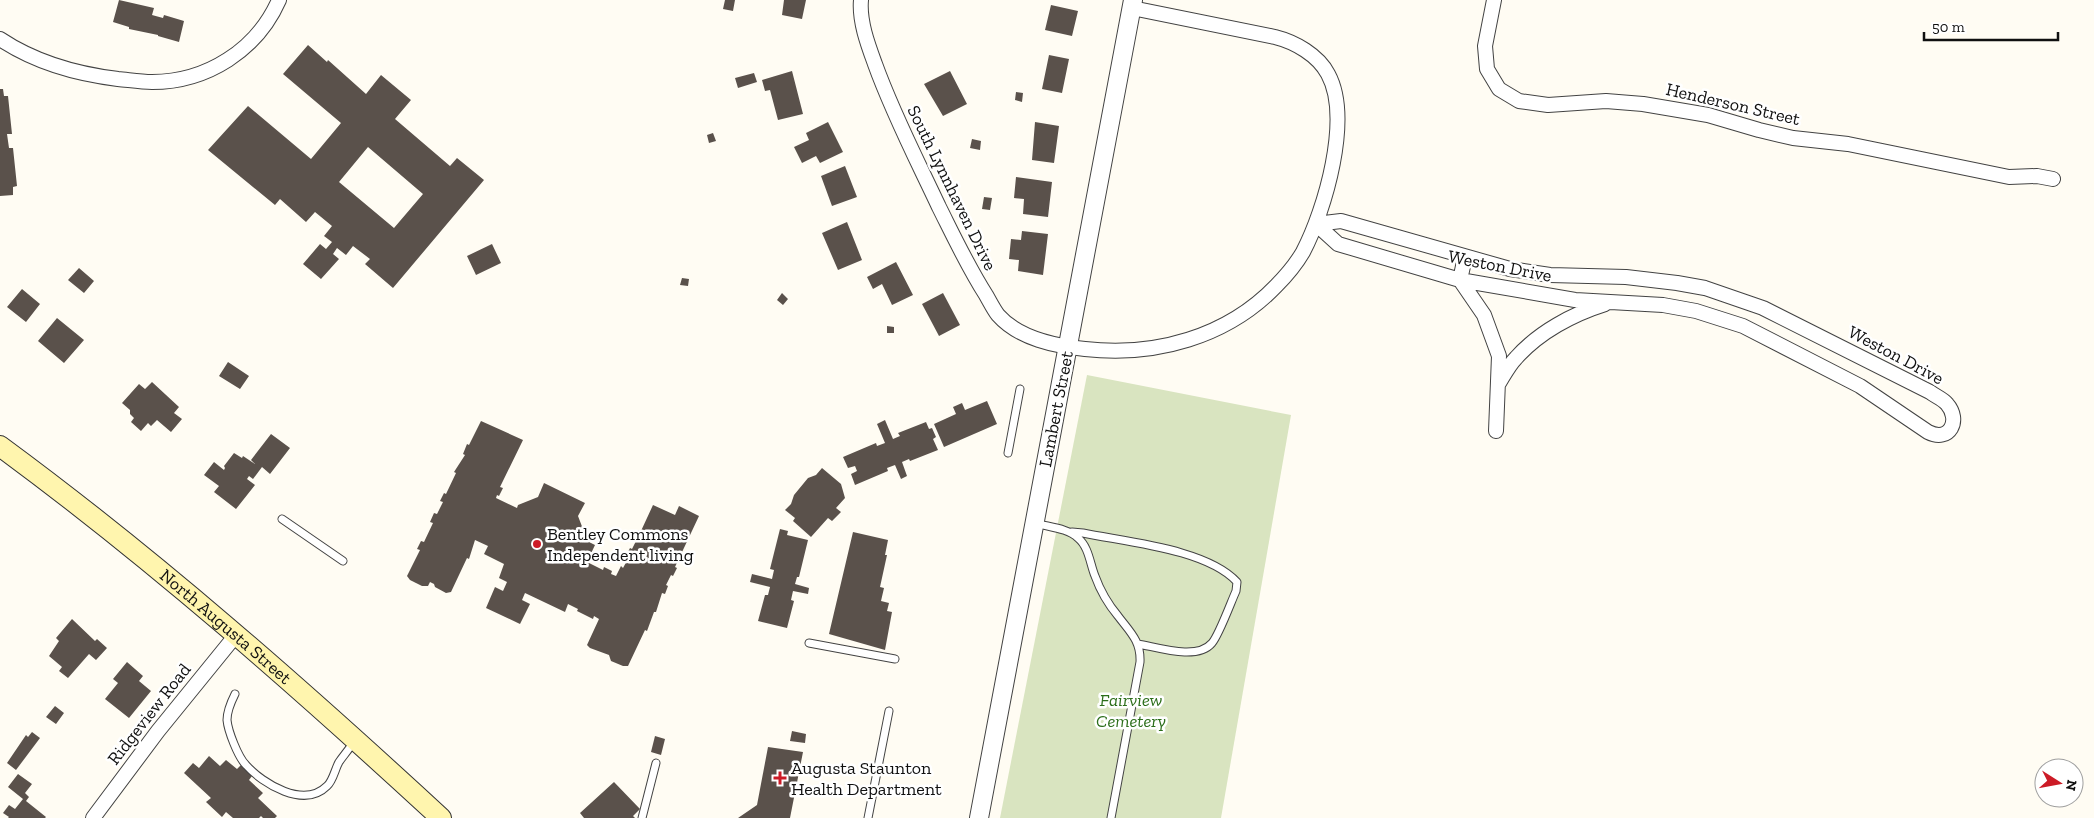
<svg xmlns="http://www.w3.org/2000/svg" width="2094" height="818" viewBox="0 0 2094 818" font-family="'Zilla Slab',serif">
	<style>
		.cemetery { fill: #d9e4c0 }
		.building { fill: #5a514b; fill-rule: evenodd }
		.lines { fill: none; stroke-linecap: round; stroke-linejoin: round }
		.service-casing { stroke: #434343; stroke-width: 9 }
		.minor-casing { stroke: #434343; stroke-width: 16 }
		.tertiary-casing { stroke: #434343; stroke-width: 20 }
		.secondary-casing { stroke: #323232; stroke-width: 22 }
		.service { stroke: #fff; stroke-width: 7 }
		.minor { stroke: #fff; stroke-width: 14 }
		.tertiary { stroke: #fff; stroke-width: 18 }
		.secondary { stroke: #fff5ae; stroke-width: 20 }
		.poi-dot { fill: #cc1b26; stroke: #fff; stroke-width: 2 }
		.labels { text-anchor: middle; stroke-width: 5; stroke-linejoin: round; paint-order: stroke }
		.street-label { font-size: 18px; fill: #101010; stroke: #fff }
		.poi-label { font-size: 18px; fill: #101010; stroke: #fff; text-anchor: start }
		.park-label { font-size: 18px; font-style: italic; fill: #2c6e1a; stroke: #fff }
	</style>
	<rect width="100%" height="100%" fill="#fffcf3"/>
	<path class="cemetery" d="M1087,375l204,40 -70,403h-221z"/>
	<path class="building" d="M119,0l35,8 -2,7 11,3 1,-3 20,6 -5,21 -21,-6v-1l-29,-6v-2l-16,-5z
		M725,0h10l-2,11 -10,-2z
		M784,0h22l-4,19 -20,-4z
		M1051,5l27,6 -6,25 -27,-6z
		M308,45l19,17 1,-2 38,34 15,-19 30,25 -16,19 55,47 7,-8 27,22 -91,108 -28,-24 5,-5 -17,-13 -7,9 -9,-7 -4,6 6,5 -18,20 -18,-15 17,-20 6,5 6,-7 -8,-6 8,-10 -17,-14 -9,10 -26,-23 -5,6 -67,-55 40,-44 63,53 30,-36 -58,-49zM368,147l55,47 -29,34 -55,-46z
		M1049,55l20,4 -7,34 -20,-4z
		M792,71l11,43 -25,6 -8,-30 -5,1 -3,-11z
		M950,71l17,33 -24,12 -19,-32z
		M754,73l3,9 -19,6 -3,-10z
		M0,89h3l1,7h4l4,38h-5l2,14h4l4,38 -4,1v8l-13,1z
		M1016,92l7,1 -1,9 -7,-2z
		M828,122l15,30 -23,11 -4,-7 -14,7 -8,-16 15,-7 -3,-7z
		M1035,122l24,4 -5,37 -22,-3z
		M713,133l3,8 -7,2 -2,-8z
		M972,139l9,2 -1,9 -10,-2z
		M845,166l12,31 -25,9 -11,-30z
		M1016,177l36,5 -4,35 -25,-3 1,-15 -10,-1z
		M984,197l8,1 -2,12 -8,-1z
		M847,222l15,38 -24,10 -16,-37z
		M1022,231l26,3 -5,41 -25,-4 1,-11 -10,-1 2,-20 10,1z
		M492,244l9,19 -25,12 -9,-19z
		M896,262l17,33 -21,10 -10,-21 -9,5 -6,-12z
		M79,268l15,13 -10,12 -16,-13z
		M682,278l7,1 -1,7 -8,-1z
		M22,289l18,15 -14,18 -19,-15z
		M782,293l6,6 -5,6 -6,-5z
		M943,293l17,32 -21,11 -17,-32z
		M57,318l27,22 -20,23 -26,-22z
		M887,326l7,1v6h-7z
		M228,362l21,14 -9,13 -21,-13z
		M152,382l27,25 -5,6 8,6 -11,13 -14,-12 -6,6 -3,-3 -7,8 -10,-9 3,-4 -4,-4v-4l-8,-7 17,-19 6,5z
		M987,401l10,23 -53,23 -10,-23 22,-10 -3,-7 9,-4 3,7z
		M885,420l8,19 7,-3 -2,-3 28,-11 3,7 3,-1 4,9 -3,2 5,11 -28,11 -1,-2 -7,3 5,14 -6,3 -6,-14 -8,3 1,3 -33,14 -4,-11 6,-3 -2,-5 -7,2 -5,-11 33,-14 1,3 8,-3 -8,-19z
		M481,421l42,19 -23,47 3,1 -4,8 -2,-1 -1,3 21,10 1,-3 20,-8 6,-14 41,20 -7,13 8,21 -1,3 10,5 -8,17 16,8 1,-3 8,4 -1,3 5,2 5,-10 2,2 6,-11 -3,-1 4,-8 2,1 5,-10 -2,-1 3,-8 3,1 12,-26 22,10 4,-9 20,10 -24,51 2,1 -4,8 -2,-1 -5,10 2,1 -3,8 -3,-1 -6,19h-2l-7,19 -2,-1 -17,36h-5l-12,-5 -2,-6 -19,-7 -3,-3 12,-26 -5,-3 -1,3 -16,-8 1,-2 -10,-5 -3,8 -40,-19 -3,7 8,4 -10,20 -34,-16 9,-21 8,4 4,-9 -8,-4 5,-14 -20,-10 4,-8 -13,-6 -6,19 -2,-1 -16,34 -5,1 -11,-6 -1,-3 -4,-2 -2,4h-6l-12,-6 -3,-4 13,-26 -3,-1 4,-8 3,1 9,-19 -3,-1 4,-9 3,1 6,-12 -3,-1 4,-8 2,1 10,-21 -2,-1 11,-17 -2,-1 4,-10 2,1z
		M271,434l19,14 -20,26 -8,-7 -9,12 -4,-3 -2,3 8,6 -19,24 -22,-17 5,-6 -15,-11 10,-13 10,8 1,-2 -1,-2 10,-13 8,5 1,-2 12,8 -4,-4z
		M822,468l19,16 4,14 -9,10 5,4 -9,9 -4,-3 -17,19 -18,-16 2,-3 -10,-8 6,-6 3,-9 14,-17 8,-3z
		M780,529l8,2 -1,4 21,5 -9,37h-2l-2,7 14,4 -1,6 -15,-3 -2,9 3,1 -7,27 -29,-7 7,-26h3l2,-8 -20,-5 2,-8 20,5 2,-9 -4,-1z
		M853,532l35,8 -3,15h2l-7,32 4,1 -3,13 8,2 -2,8 5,1 -7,38 -56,-16z
		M72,619l23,22 2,-2 10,9 -11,12 -7,-6 -21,24 -9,-7 3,-4 -13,-11 10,-15 -3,-3z
		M127,662l16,14 -4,5 12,10 -22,27 -24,-19 13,-16 -5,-4z
		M55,706l9,7 -8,11 -10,-7z
		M792,731l14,3 -1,9 -15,-2z
		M32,732l8,6 -24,32 -9,-7 19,-28 2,2z
		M655,736l10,3 -4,16 -10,-3z
		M768,747l35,5 -13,66h-52l19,-13z
		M209,756l11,10 6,-6 11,9 4,-4 11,11 -3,4 14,13 -5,5 19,18 -2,2h-12l-2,-2 -2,2h-26l-7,-6 -4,5 -16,-15 5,-4 -27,-25 9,-10 6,5z
		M18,774l14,10 -7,9 4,4 -3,4 20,16 -1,1h-37l1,-1 -6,-4 6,-8 6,4 8,-10 -15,-12z
		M614,782l26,27 -7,7 2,2h-51l-4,-5z"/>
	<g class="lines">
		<defs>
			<path id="service" d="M1008,453l12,-64
				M282,519l61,42
				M1035,523c13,4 33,5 43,15 11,9 12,26 17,38 5,14 13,28 23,40 12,16 23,25 22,46l-29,156
				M1072,532l11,1c43,9 124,16 154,49l-1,9c-5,11 -17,44 -24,52 -15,18 -55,4 -74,1
				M809,643l86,16
				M235,694c-4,8 -8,17 -8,26 1,11 11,37 19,45 17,19 58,44 81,21 6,-5 8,-17 12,-24 5,-7 11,-14 16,-22
				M642,818l14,-55
				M868,818l21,-107"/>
			<path id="minor" d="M861,0c-2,21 7,45 14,64 18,50 42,96 64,143 15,30 29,60 47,88 4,7 8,15 12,20 21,24 58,31 87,34 70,8 142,-12 191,-63 10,-10 20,-22 27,-34 22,-42 49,-134 25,-178 -10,-19 -33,-32 -53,-37l-143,-29
				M1494,0l-9,46 2,23 12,20 20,12 29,4 58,-4 37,3 65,11 51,15 34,8 55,6 161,33 28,-1 16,3
				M0,39c36,24 76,35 118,40 11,1 23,3 34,3 55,0 105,-32 127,-82
				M1341,221l169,48 40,6 76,2 51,6 28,5 58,20 167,84c5,4 13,7 17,12 14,16 3,39 -19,28l-68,-46 -117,-60 -47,-15 -33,-6 -88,-5 -115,-20 -122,-36 -22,-20z
				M1465,257l-5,23 24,35 15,41 -3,75
				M1499,383c5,-8 10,-18 17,-25 23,-26 57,-44 89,-54
				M93,818l65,-87 78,-96"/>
			<path id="tertiary" d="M979,818l154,-818"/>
			<g id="secondary">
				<path id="s1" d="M0,446c155,114 300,242 441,372"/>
			</g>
		</defs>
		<use href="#service" class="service-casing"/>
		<use href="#minor" class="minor-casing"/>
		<use href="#tertiary" class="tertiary-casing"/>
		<use href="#secondary" class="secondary-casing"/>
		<use href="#service" class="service"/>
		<use href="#minor" class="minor"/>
		<use href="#tertiary" class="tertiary"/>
		<use href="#secondary" class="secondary"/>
	</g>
	<g class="poi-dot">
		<circle cx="537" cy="544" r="5"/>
		<path d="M777.5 770.5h5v5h5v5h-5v5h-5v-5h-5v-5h5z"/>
	</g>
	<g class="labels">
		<g class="street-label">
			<text transform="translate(1733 104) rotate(13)" y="6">Henderson Street</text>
			<text transform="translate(952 188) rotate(64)" y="6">South Lynnhaven Drive</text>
			<text transform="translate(1500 266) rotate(11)" y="6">Weston Drive</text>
			<text transform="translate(1896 355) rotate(28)" y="6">Weston Drive</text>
			<text transform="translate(1056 409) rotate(-79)" y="6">Lambert Street</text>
			<text dy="6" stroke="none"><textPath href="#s1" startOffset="289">North Augusta Street</textPath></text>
			<text transform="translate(149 714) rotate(-52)" y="6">Ridgeview Road</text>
		</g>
		<g class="poi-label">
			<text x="547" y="540">Bentley Commons<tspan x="547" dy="21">Independent living</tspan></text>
			<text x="791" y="774">Augusta Staunton<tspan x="791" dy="21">Health Department</tspan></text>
		</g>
		<g class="park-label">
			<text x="1131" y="706">Fairview<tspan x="1131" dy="21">Cemetery</tspan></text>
		</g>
	</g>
	<g transform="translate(2059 783) rotate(101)"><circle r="24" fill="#ffffff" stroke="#9f9f9f"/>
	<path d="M0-4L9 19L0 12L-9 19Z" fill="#cc1b26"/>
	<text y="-8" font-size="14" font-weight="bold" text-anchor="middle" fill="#101010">N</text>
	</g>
	<path d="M1924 32v8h134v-8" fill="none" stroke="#101010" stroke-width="2.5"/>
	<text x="1932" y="32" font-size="15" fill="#101010" stroke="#ffffff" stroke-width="4" paint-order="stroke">50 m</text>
</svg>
